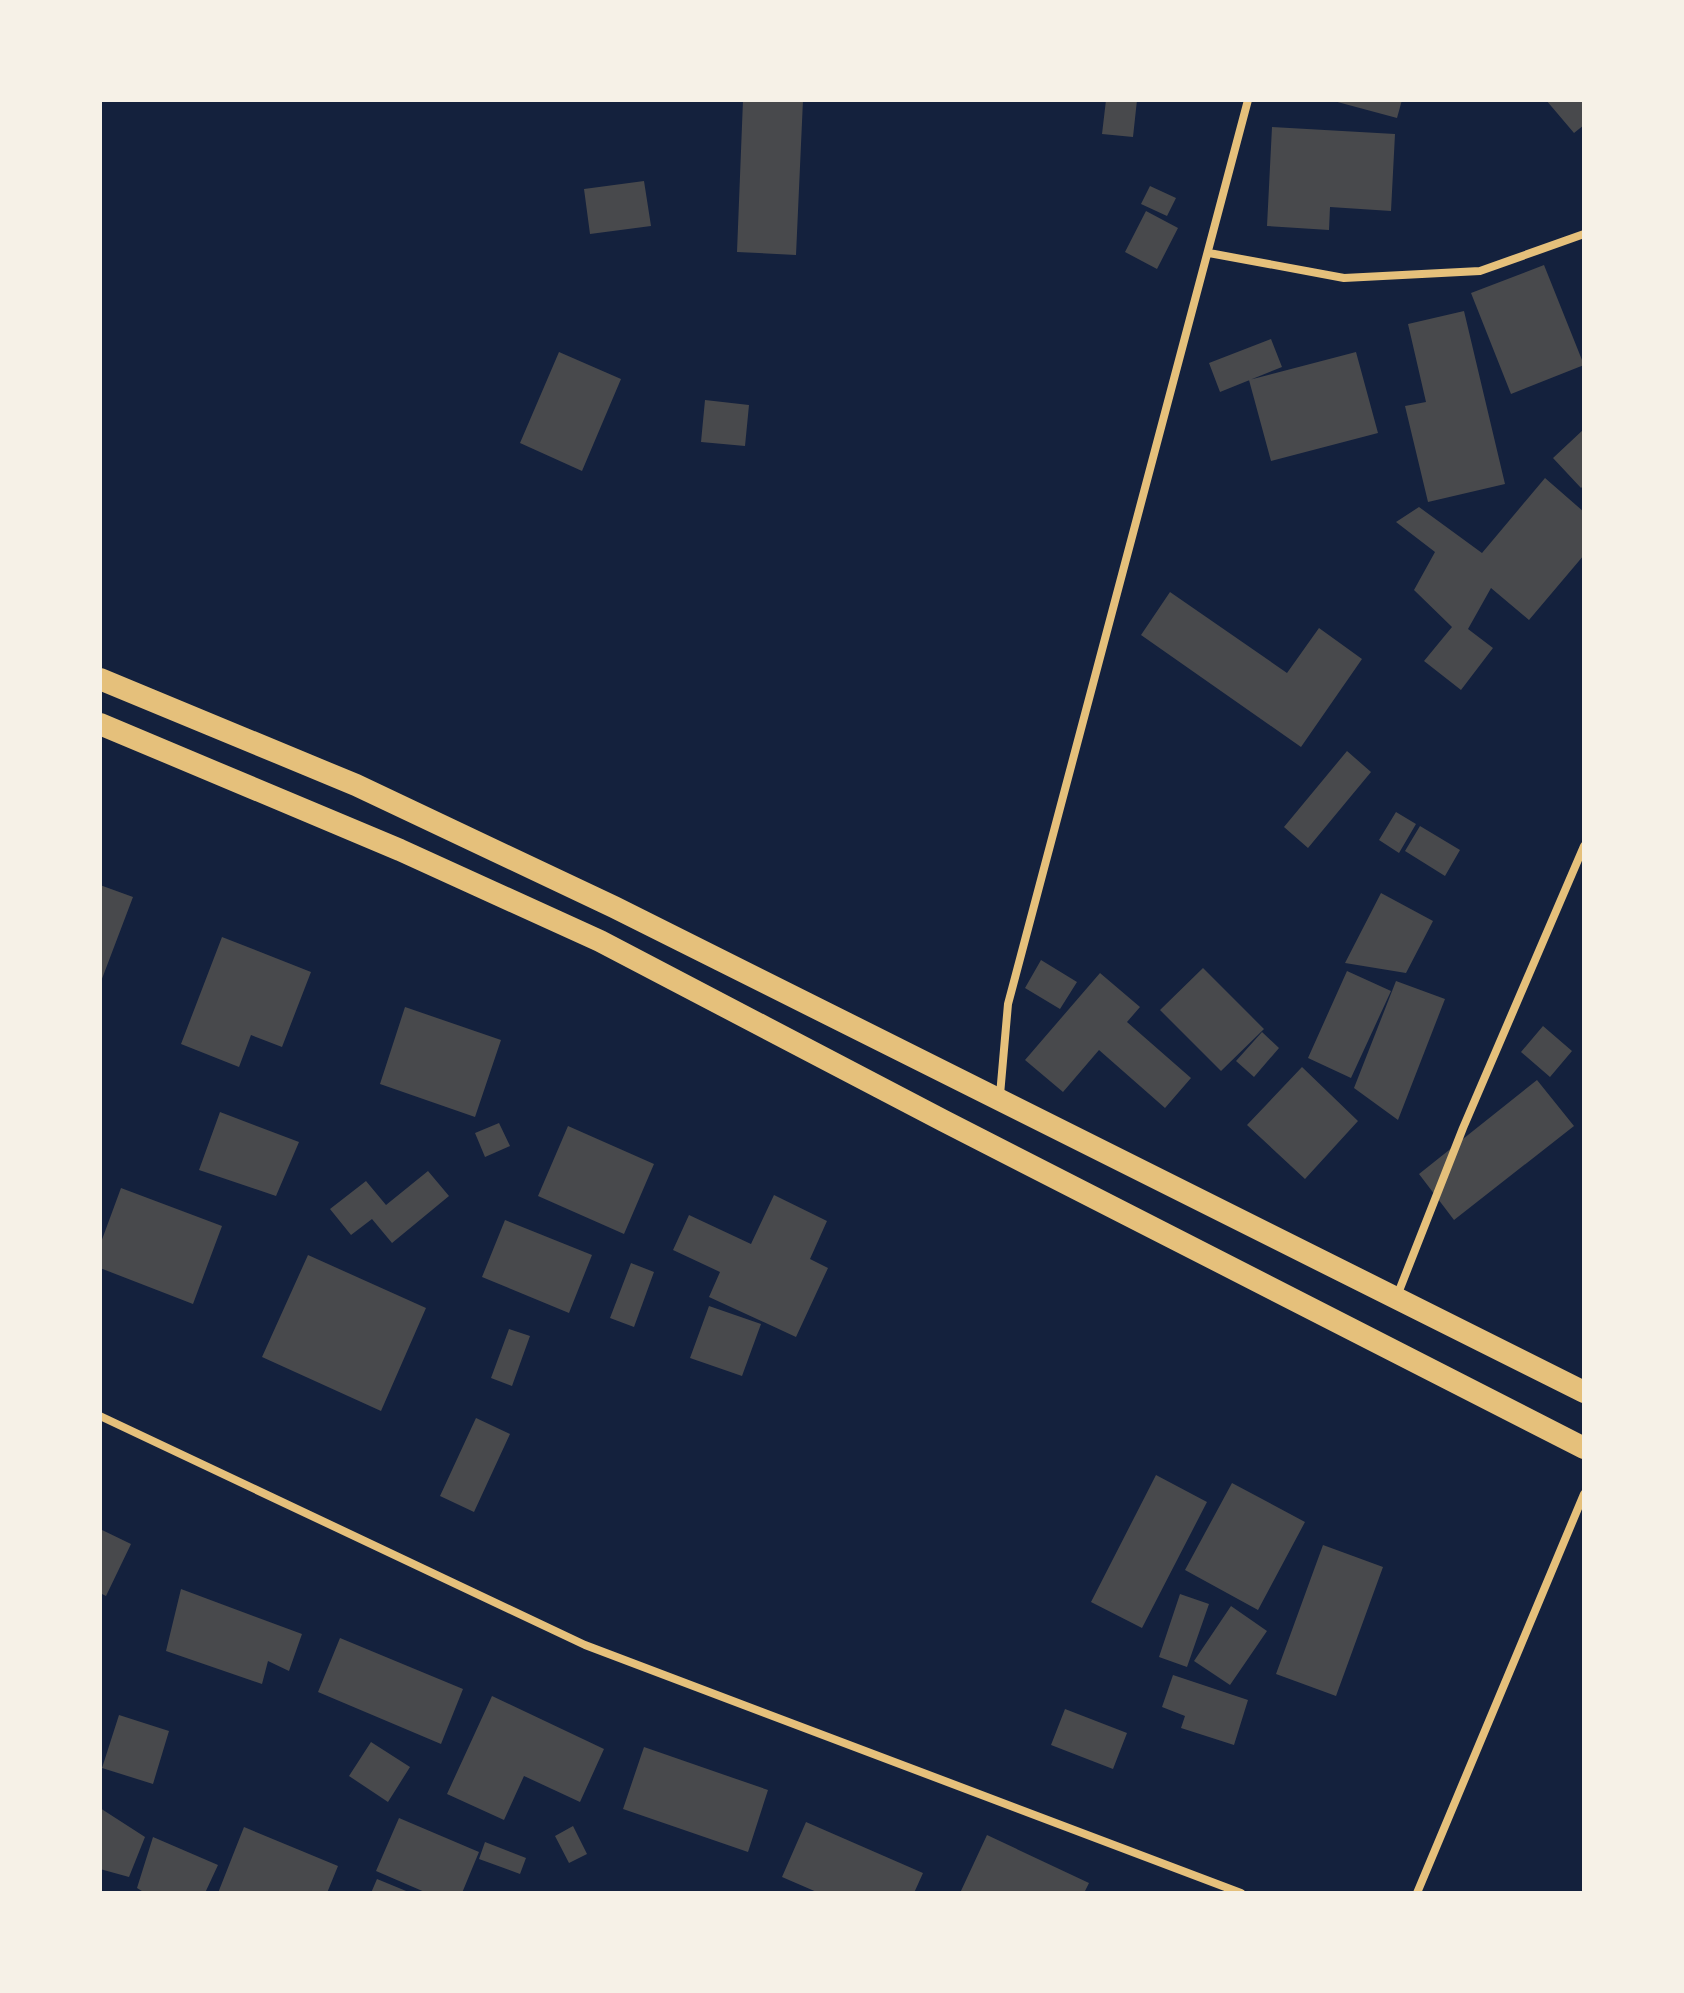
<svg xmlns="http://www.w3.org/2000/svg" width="1684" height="1993" viewBox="0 0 1684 1993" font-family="Lora,serif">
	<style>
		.building { fill: #48494c }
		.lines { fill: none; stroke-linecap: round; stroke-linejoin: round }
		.minor { stroke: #e5c07b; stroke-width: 8 }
		.trunk { stroke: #e5c07b; stroke-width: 22 }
	</style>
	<rect width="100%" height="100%" fill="#14213d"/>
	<path class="building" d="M743,100h60l-7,155 -59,-3z
		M1106,100h31l-4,37 -31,-3z
		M1330,100h72l-5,18z
		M1546,100h38v25l-10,8z
		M1272,127l123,7 -4,77 -61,-4 -1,23 -62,-4z
		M644,181l7,45 -61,8 -6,-45z
		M1150,186l26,12 -9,18 -26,-12z
		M1146,211l32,17 -21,41 -32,-17z
		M1544,265l40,100 -73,29 -40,-101z
		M1464,311l41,173 -77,18 -23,-96 21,-4 -18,-78z
		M1271,339l11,28 -62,25 -11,-29z
		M559,352l62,27 -39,92 -62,-28z
		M1356,352l22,81 -107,28 -22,-81z
		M705,400l44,5 -4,41 -44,-4z
		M1584,429v56l-3,3 -28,-30z
		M1545,478l39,34v43l-55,65 -38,-32 -23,41 25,19 -32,42 -37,-29 28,-34 -38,-37 21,-38 -39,-30 23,-15 63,46z
		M1170,592l117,81 32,-45 43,31 -61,88 -160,-112z
		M1347,751l24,21 -63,76 -24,-21z
		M1396,812l20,12 -17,29 -20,-13z
		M1420,826l40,24 -15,26 -40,-25z
		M100,885l33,12 -33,87z
		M1381,893l52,28 -27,52 -61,-10z
		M222,937l89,35 -29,75 -31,-12 -12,32 -58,-23z
		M1041,960l36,22 -17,27 -35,-21z
		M1203,968l61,61 -43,42 -61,-61z
		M1347,971l44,20 -40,87 -43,-20z
		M1100,973l40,34 -13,15 64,56 -26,30 -66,-58 -36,42 -38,-32z
		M1396,981l49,18 -47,121 -44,-32z
		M405,1007l96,33 -26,77 -95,-33z
		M1543,1026l29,25 -22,26 -29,-25z
		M1262,1032l17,16 -25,29 -18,-16z
		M1302,1067l56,54 -53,58 -58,-54z
		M1537,1080l37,46 -120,94 -35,-46z
		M220,1112l79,30 -23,54 -77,-26z
		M499,1123l11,23 -25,11 -10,-24z
		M568,1126l86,38 -30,70 -86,-38z
		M428,1171l21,25 -57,47 -20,-24 -21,16 -21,-26 36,-28 20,24z
		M121,1188l101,38 -29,78 -93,-36v-23z
		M774,1195l53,26 -17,38 18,9 -32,69 -87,-40 11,-25 -47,-22 16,-35 62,29z
		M505,1220l87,35 -23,58 -87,-36z
		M308,1255l118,53 -45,103 -119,-54z
		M631,1263l23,9 -20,55 -24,-9z
		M709,1306l52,18 -19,52 -52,-18z
		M509,1329l21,7 -18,50 -21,-8z
		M476,1418l34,16 -36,78 -34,-16z
		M1156,1475l51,27 -65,126 -51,-26z
		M1232,1483l73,39 -47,88 -73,-40z
		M100,1529l31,15 -25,52 -6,-3z
		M1323,1545l60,22 -47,129 -60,-22z
		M181,1589l121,45 -13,37 -21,-10 -6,23 -96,-33z
		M1180,1594l29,10 -22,63 -28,-10z
		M1231,1606l36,25 -37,54 -36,-24z
		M340,1638l123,51 -22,55 -123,-52z
		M1173,1675l75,25 -14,45 -53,-17 4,-12 -23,-9z
		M492,1696l112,53 -24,53 -56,-26 -20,44 -57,-26z
		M1065,1709l62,24 -14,36 -62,-24z
		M119,1715l50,16 -16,53 -51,-16z
		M371,1742l39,25 -22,35 -39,-26z
		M644,1747l124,43 -20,62 -125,-43z
		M100,1808l45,29 -16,40 -29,-8z
		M399,1818l80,34 -17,41h-35l-51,-22z
		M806,1822l117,51 -9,20h-95l-37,-16z
		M573,1826l14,28 -18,9 -14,-27z
		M244,1827l94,39 -11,27h-109z
		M987,1835l102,48 -5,10h-124z
		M153,1837l65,28 -13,28h-60l-8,-5z
		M485,1842l41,16 -6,16 -41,-15z
		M377,1879l34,14h-40z"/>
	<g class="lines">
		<path class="minor" d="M1209,253l135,25 136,-7 104,-37
			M1000,1095l8,-91 240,-904
			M1397,1296l66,-168 121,-282
			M100,1416l485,229 656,248
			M1417,1893l167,-399"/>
		<path class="trunk" d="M100,679l256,106 258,122 970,485
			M100,724l300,126 200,91 344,180 640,327"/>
	</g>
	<rect width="1684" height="1993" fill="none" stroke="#f6f1e7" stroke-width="204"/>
</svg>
